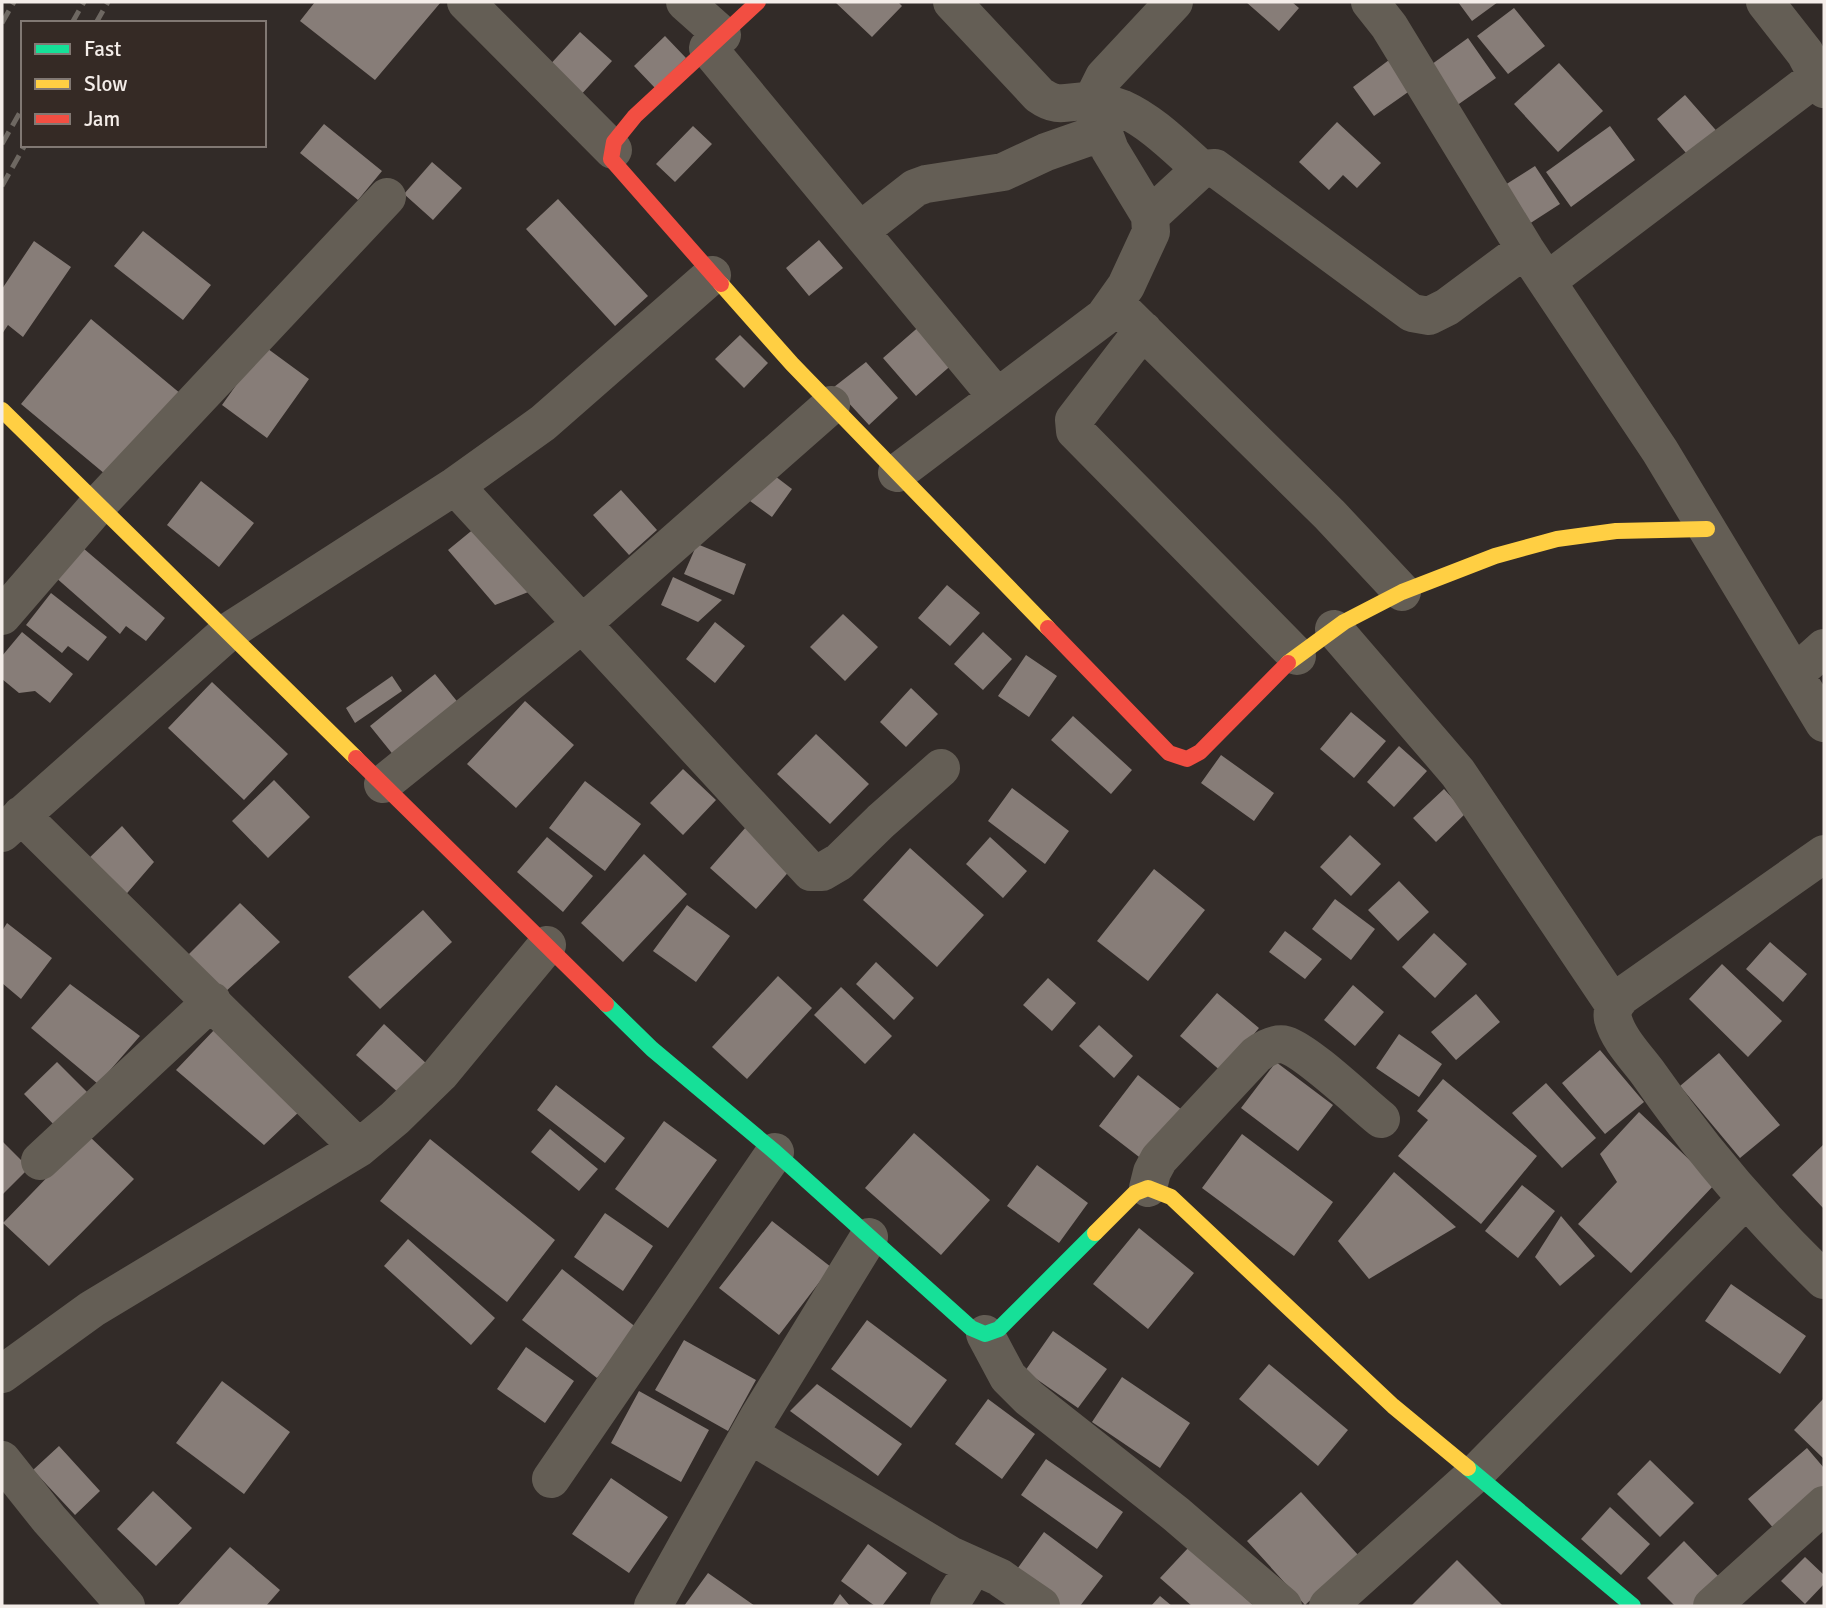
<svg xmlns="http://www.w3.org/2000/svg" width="1826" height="1608" viewBox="0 0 1826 1608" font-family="Signika,sans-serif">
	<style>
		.building { fill: #877d78 }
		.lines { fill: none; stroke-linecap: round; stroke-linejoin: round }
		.street { stroke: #645e55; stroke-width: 38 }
		.fast { stroke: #16e098; stroke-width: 16 }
		.slow { stroke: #ffcf43; stroke-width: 16 }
		.jam { stroke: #f24e42; stroke-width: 16 }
		.rail { stroke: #6e6862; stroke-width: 5; stroke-dasharray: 14 7; stroke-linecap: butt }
	</style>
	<rect width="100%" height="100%" fill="#322b28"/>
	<path class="building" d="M315,2h126l-66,78 -75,-59z
		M835,2h63l4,4 -30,31z
		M1246,2h46l7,6 -20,23z
		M1458,2h40l-26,19z
		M1514,8l31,38 -37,28 -31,-38z
		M580,32l32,29 -34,37 -32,-29z
		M665,36l21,22 -31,30 -21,-22z
		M1468,38l28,40 -40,28 -28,-39z
		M1389,60l22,30 -37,26 -21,-29z
		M1559,63l44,48 -45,41 -44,-48z
		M1685,95l36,41 -29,24 -35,-41z
		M1337,122l44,41 -24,25 -14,-13 -14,15 -30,-28z
		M324,124l58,47 -24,29 -58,-47z
		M693,126l19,18 -37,38 -19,-18z
		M1610,126l25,34 -64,47 -25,-35z
		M432,162l30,26 -29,32 -29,-26z
		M1535,166l25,38 -31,20 -24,-39z
		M558,199l90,97 -33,30 -89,-97z
		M143,231l68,54 -28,35 -69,-54z
		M819,240l24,28 -34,28 -23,-28z
		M34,241l37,26 -48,70 -15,-12 -6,9v-45z
		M91,319l90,75 -70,85 -90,-75z
		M922,324l33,38 -39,34 -33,-38z
		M740,335l28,28 -24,25 -29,-29z
		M264,346l45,33 -42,59 -45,-33z
		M866,362l32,36 -29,27 -35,-38z
		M771,473l21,16 -20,28 -22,-16z
		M201,481l53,42 -35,44 -52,-42z
		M621,490l36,40 -28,25 -36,-40z
		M481,523l55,66 -41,16 -47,-55z
		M697,544l49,20 -12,31 -50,-21z
		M83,548l82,70 -19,23 -20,-15 -6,8 -66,-58z
		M673,577l49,23 -24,22 -37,-17z
		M947,585l33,28 -30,33 -32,-28z
		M51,593l56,44 -19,24 -20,-15 -6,7 -36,-28z
		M843,614l35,33 -33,34 -35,-34z
		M715,622l30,24 -30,37 -29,-24z
		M22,632l51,42 -23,29 -15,-12 -16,2 -17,-14v-23z
		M983,632l29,27 -29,31 -29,-26z
		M1026,655l31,21 -28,41 -31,-21z
		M435,674l25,31 -65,52 -25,-31z
		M392,676l10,15 -47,32 -9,-15z
		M212,682l76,72 -44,46 -76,-72z
		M911,688l27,26 -32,33 -26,-25z
		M525,701l49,44 -58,63 -49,-44z
		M1351,712l35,29 -32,37 -34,-29z
		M1073,716l59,54 -21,24 -60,-54z
		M816,734l53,50 -39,40 -53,-50z
		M1399,746l28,25 -33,36 -27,-25z
		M1221,755l53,38 -20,28 -53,-38z
		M683,769l33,31 -33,35 -33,-32z
		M274,780l36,37 -42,41 -36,-37z
		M585,781l56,43 -36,47 -56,-43z
		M1012,788l57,43 -24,33 -57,-43z
		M1444,789l22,24 -30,29 -23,-24z
		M122,826l32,36 -32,37 -37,-37z
		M746,827l46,41 -36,41 -46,-41z
		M1350,835l31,29 -30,32 -31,-29z
		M547,837l46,39 -30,36 -46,-40z
		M990,837l37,34 -24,27 -37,-34z
		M910,848l74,67 -47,52 -74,-67z
		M644,854l43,40 -64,68 -42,-39z
		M1154,869l51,41 -57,71 -51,-40z
		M1399,881l30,31 -31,29 -30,-31z
		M1335,899l40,30 -24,31 -39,-31z
		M240,903l40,39 -56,51 -36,-38z
		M687,905l43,31 -34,46 -43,-31z
		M423,910l29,32 -72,67 -32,-32z
		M7,923l45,35 -31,41 -19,-16v-52z
		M1285,931l37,28 -17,20 -36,-27z
		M1434,933l33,31 -32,34 -33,-31z
		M1770,942l37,32 -24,28 -37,-33z
		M876,962l38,36 -20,22 -38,-36z
		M1722,964l60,57 -34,36 -59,-58z
		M778,976l34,32 -65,71 -35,-32z
		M1048,978l28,25 -24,28 -29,-26z
		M70,984l70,52 -42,48 -67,-56z
		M1353,985l31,27 -29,34 -31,-26z
		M841,987l51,49 -27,28 -51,-49z
		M1217,993l42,35 -37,44 -42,-36z
		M1476,994l24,28 -44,38 -25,-28z
		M384,1024l44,41 -27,30 -45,-40z
		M1099,1025l34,31 -19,22 -35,-32z
		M215,1029l86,81 -37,35 -88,-75z
		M1399,1034l43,30 -23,33 -43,-29z
		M1600,1050l44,52 -39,32 -43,-51z
		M1719,1053l61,72 -40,33 -60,-72z
		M57,1062l36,36 -33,33 -36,-37z
		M1276,1062l57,43 -35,46 -57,-43z
		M1138,1075l44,35 -39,50 -44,-34z
		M1443,1079l94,77 -56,68 -83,-68 30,-36 -11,-9z
		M1546,1083l50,55 -34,30 -50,-55z
		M556,1085l69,53 -20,25 -68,-53z
		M1639,1112l76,72 -84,89 -53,-49 39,-42 -17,-28z
		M664,1121l53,39 -49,68 -53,-39z
		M550,1129l48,40 -19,22 -48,-39z
		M914,1133l76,67 -49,55 -76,-67z
		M1242,1134l91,68 -39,54 -92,-68z
		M88,1135l46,44 -85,87 -46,-43z
		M430,1139l125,101 -48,62 -127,-101z
		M2,1141l27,27 -27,27z
		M1824,1144v65l-32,-34z
		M1037,1165l51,38 -29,40 -52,-37z
		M1394,1172l62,55 -87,52 -31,-38z
		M1522,1185l33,26 -37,47 -33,-27z
		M605,1213l48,33 -30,45 -49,-34z
		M1561,1216l34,40 -35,30 -25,-29z
		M772,1221l59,46 -52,68 -60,-47z
		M1139,1228l55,45 -46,56 -55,-45z
		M408,1239l87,79 -24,27 -87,-79z
		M562,1269l75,59 -40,50 -75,-58z
		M1731,1284l75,52 -26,38 -75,-53z
		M867,1320l80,60 -36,48 -80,-59z
		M1053,1331l54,38 -29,39 -53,-37z
		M684,1340l72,40 -28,51 -73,-41z
		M526,1347l48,34 -29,42 -48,-34z
		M1269,1364l79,66 -30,36 -79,-67z
		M1122,1377l68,46 -30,45 -68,-46z
		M222,1381l68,51 -46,62 -68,-51z
		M817,1384l85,60 -24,32 -88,-65z
		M639,1391l70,39 -28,52 -70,-39z
		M1824,1398v61l-30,-29z
		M988,1399l47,35 -33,45 -47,-35z
		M59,1446l41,45 -25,24 -42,-45z
		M1807,1448l17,20v20l-48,43 -28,-32z
		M1046,1459l77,53 -26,37 -76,-54z
		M1650,1460l44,43 -34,34 -43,-43z
		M611,1478l57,39 -39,56 -57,-39z
		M153,1491l39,37 -36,38 -39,-37z
		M1301,1492l58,64 -54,49 -58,-64z
		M1610,1507l40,37 -29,31 -40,-36z
		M1044,1532l59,44 -23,30h-19l-46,-34z
		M1684,1541l38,39 -26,26h-21l-28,-28z
		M868,1544l39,29 -25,33h-7l-34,-25z
		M230,1547l50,43 -14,16h-89z
		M1189,1547l65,59h-62l-32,-28z
		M1805,1557l19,18v9l-19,20 -24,-23z
		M1457,1560l46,46h-92z
		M708,1573l47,33h-71z
		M840,1594l10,12h-18z
		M1160,1596l12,10h-21z"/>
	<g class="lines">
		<path class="street" d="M466,2l147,148
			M685,2l37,33
			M952,2l87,93c21,15 29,5 52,6 9,1 23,5 32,8 29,13 54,39 78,60
			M1370,2l19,24 136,223 135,202 164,272
			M1765,2l40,51 19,36
			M708,48l289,349
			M1150,216l51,-47 14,-1 197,145 17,3 18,-9 78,-58
			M860,231l55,-43 11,-4 77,-12 43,-20 57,-20
			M1547,281l271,-205
			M1125,313l205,202 72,77
			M1143,330l-69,90 1,11 222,225
			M897,473l207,-156 22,-31 25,-54 -1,-16 -40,-66 -18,-49 12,-24 70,-75
			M455,486l356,386h11l17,-10 42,-41 60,-53
			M2,616l96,-111 289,-308
			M1334,629l124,144 156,232
			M1795,674l29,-26
			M383,784l199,-160 249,-219
			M21,815l338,333
			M2,833l226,-201 227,-146 88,-63 169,-148
			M1824,854l-202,142c-6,7 -11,13 -9,23 5,20 24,39 35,54 52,75 111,144 176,207
			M40,1161l172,-160
			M1148,1188l4,-16 7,-13 97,-104c8,-6 19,-13 30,-10 22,7 74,57 95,74
			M985,1334l23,43 21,21 147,116 107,92
			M2,1374l90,-65 267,-161 36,-30 45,-44 107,-129
			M749,1434l201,121 49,22 42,29
			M2,1460l47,59 77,87
			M551,1479l224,-327
			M653,1606l105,-188 111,-181
			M949,1606l25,-40
			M1328,1606l147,-132 271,-275
			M1712,1606l112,-101"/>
		<path class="fast" d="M606,1004l46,45 123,103 196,176 14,6 14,-5 96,-96
			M1468,1468l165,138"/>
		<path class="slow" d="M721,284l71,80 256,264
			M2,410l354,348
			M1288,663l56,-41 58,-30 93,-36 62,-17 59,-8 91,-2
			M1095,1233l40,-40 13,-5 23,9 222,209 75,62"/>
		<path class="jam" d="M721,284l-110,-125 3,-17 21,-26 123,-114
			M1048,628l121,125 18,6 13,-7 88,-89
			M356,758l250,246"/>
		<path class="rail" d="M2,23l12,-21
			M72,23l12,-21
			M96,23l12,-21
			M2,144l21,-37
			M2,186l23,-41"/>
	</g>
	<rect width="1826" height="1608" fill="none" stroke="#f4ede9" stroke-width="7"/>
	<rect x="21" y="21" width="245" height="126" fill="#352a25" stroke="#817873" stroke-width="2"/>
	<rect x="35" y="44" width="35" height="10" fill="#16e098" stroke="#817873" stroke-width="2"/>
	<text x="84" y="56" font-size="21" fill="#f4ede9">Fast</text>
	<rect x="35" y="79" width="35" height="10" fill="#ffcf43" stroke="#817873" stroke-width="2"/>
	<text x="84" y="91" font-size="21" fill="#f4ede9">Slow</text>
	<rect x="35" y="114" width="35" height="10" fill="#f24e42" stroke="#817873" stroke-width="2"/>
	<text x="84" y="126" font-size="21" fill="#f4ede9">Jam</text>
</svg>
